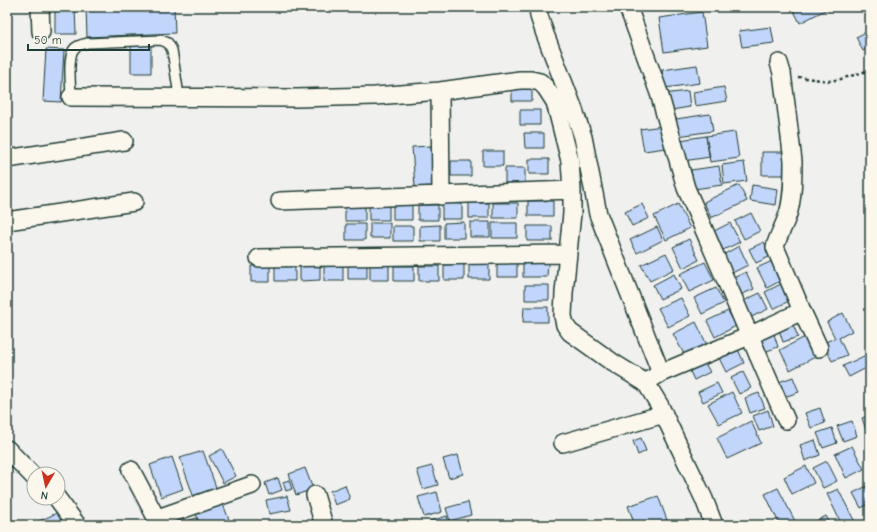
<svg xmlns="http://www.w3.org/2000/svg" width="877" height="532" viewBox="0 0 877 532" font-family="'Comic Neue',sans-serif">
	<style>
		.building { fill: #c2d5fa; stroke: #1f3d34 }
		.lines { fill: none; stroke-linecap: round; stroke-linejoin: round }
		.lane-casing { stroke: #1f3d34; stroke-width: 12 }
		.street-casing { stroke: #1f3d34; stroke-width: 20 }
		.path { stroke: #1f3d34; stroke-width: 2.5; stroke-dasharray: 3 3; stroke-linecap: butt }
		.lane { stroke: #fbf7ec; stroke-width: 9 }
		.street { stroke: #fbf7ec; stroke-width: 17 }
	</style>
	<rect width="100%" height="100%" fill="#f0f0ef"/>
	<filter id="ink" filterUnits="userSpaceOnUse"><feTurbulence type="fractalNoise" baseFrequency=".025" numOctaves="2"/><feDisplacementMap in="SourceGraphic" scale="8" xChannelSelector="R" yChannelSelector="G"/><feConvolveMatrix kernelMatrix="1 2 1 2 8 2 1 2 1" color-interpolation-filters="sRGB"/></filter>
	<g filter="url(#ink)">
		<path class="building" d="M55,7h20l1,27h-21z
			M108,7h66l1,26 -88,4 -1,-29z
			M792,7h39l-31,16z
			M702,12l5,34 -43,6 -5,-34z
			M771,27l3,16 -32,4 -3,-16z
			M870,30v17l-7,4 -7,-14z
			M131,42h20v31h-20z
			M46,49l18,1 -3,52 -18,-1z
			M697,65l3,18 -35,5 -3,-18z
			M512,86h20v15h-20z
			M724,87l3,14 -32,5 -2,-14z
			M688,91l2,16 -25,4 -2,-17z
			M520,110h20v15h-20z
			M710,114l3,17 -35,5 -2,-17z
			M663,126l3,22 -22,3 -4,-22z
			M735,132l4,26 -29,4 -4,-26z
			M524,133h20v15h-19z
			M706,136l4,21 -27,4 -3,-21z
			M431,146l3,40 -19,1 -3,-40z
			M483,151h20v15h-20z
			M762,152h26v23h-26z
			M529,159h20v15h-20z
			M451,161h20v15h-20z
			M744,162l3,19 -23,3 -2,-19z
			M719,166l3,19 -28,4 -3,-19z
			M505,168h20v16l-20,-1z
			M739,185l8,16 -36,17 -7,-16z
			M752,185l26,4 -2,16 -26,-4z
			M528,201h25v15h-25z
			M442,203l20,1v15h-20z
			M469,203h20v15h-20z
			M493,203h25v15h-25z
			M389,204v16h-20v-15z
			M393,204l19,1v15h-19z
			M642,204l7,14 -17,8 -7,-14z
			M678,204l12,24 -24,12 -12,-24z
			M365,205v16h-20v-15z
			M418,205h20v15h-20z
			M751,213l9,18 -16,8 -9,-18z
			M464,222v16h-20v-15z
			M470,222h20v15h-20z
			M370,223h20v15h-20z
			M492,223h25v15h-25z
			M730,223l10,19 -17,8 -9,-19z
			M346,224h19v16h-19z
			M440,225v16h-20v-15z
			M393,226h20v15h-20z
			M527,226h25v15h-25z
			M657,227l6,13 -26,13 -7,-13z
			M689,239l10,21 -16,8 -10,-21z
			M764,242l7,14 -15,7 -7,-14z
			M739,246l9,19 -18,9 -9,-18z
			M666,253l8,16 -24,12 -9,-16z
			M772,261l10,19 -15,8 -10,-20z
			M497,262h20v15h-20z
			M523,262l25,1 -1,14h-24z
			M705,262l9,18 -25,12 -9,-18z
			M348,264h19v15h-19z
			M464,264v16h-20v-15z
			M469,264h20v15h-20z
			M300,265h20v15l-20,1z
			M370,265h19v15h-19z
			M251,266h19v16h-19z
			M275,266h20v15h-20z
			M324,266h19v15h-19z
			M394,266h20v15h-20z
			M419,266h20v15h-20z
			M746,272l8,17 -18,8 -9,-16z
			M674,274l7,15 -21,10 -7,-14z
			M781,284l8,17 -16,8 -8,-17z
			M525,285h24v15h-24z
			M716,288l8,15 -22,11 -8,-16z
			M760,293l8,16 -23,11 -8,-16z
			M681,298l9,18 -22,11 -10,-19z
			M524,307h24v15h-25z
			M728,311l8,15 -21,11 -8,-16z
			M843,313l9,18 -13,7 8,17 -15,6 -9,-18 12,-5 -8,-16z
			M696,322l11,23 -22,11 -12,-22z
			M792,322l6,15 -15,5 -5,-15z
			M773,331l5,16 -14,5 -6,-15z
			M805,337l10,20 -25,13 -10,-20z
			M737,347l7,16 -18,9 -8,-16z
			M866,355l4,7v4l-21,11 -6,-11z
			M703,360l7,12 -16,8 -6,-13z
			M743,372l8,16 -12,6 -8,-16z
			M793,377l6,15 -15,5 -5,-15z
			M717,383l5,10 -19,9 -5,-10z
			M732,392l10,21 -23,11 -11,-20z
			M759,393l6,15 -15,5 -5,-15z
			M820,408l5,15 -14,5 -6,-15z
			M768,410l5,16 -14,5 -6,-15z
			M870,415v17l-3,1 -5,-15z
			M751,421l10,22 -34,16 -10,-21z
			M852,421l5,15 -14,5 -6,-15z
			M832,428l5,15 -14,5 -6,-15z
			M641,438l5,13 -8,4 -5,-14z
			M815,440l5,15 -15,6 -5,-16z
			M852,446l12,23 -18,9 -11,-24z
			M222,449l14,27 -13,7 -14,-27z
			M203,451l14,39 -23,8 -14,-40z
			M458,455l5,19 -14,4 -6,-19z
			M172,457l11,32 -22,8 -11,-32z
			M827,461l10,20 -14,7 -10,-20z
			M432,466l6,19 -15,4 -6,-19z
			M806,466l8,17 -22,11 -8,-17z
			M305,468l8,21 -17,6 -7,-21z
			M278,478l4,12 -13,5 -4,-12z
			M289,480l3,9 -6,2 -3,-9z
			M345,485l5,14 -15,6 -5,-14z
			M867,486l3,6v11l-9,5 -8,-15z
			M778,488l19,37h-17l-15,-31z
			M838,489l17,33 -6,3h-7l-15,-31z
			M437,492l5,20 -18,5 -6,-20z
			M287,496l4,14 -22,4 -3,-14z
			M658,496l9,24 -15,5h-17l-7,-19z
			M468,502l3,13 -21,6 -4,-13z
			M223,504l8,21h-31l-4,-11z
			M61,511l6,14h-33l-1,-1z
			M447,516l2,9h-17l-2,-4z
			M826,516l5,9h-13l-2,-4z
			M196,518l3,7h-13l-1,-3z
			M478,520l1,5h-13l-1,-1z"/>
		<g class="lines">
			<defs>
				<path id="lane" d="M71,97c0,-11 -4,-40 3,-48 3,-4 9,-5 14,-6l73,-3 7,3 4,7 7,46"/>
				<path id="street" d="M40,7l1,25
					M538,7l1,9 6,18 28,73 10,30 15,77 63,159
					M628,7l31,86 27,95 100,232
					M779,63l3,10 11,88c0,17 0,40 -6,56 -4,11 -9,19 -12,30l27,64 17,37
					M440,91l1,105
					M71,97l225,1 79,-2 65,-5 80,-11h11l9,2 6,6 9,14 15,59 2,29v23l-8,80 -1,23 2,9 5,7 42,30 34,21 14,23 15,32 29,61 10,26
					M7,159l117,-18
					M280,201l292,-11
					M7,221l127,-19
					M259,258l309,-4
					M651,379l10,-6 88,-37 53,-25
					M563,443l101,-29
					M7,449l27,28
					M131,470l29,55
					M315,495l9,30
					M57,498l20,27
					M158,518l94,-33"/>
			</defs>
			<use href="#lane" class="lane-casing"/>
			<use href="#street" class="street-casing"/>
			<path class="path" d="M798,77l31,4 12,-2 29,-9"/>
			<use href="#lane" class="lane"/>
			<use href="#street" class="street"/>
		</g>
	</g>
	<rect width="877" height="532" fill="none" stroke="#fbf7ec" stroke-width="24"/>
	<rect x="12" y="12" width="853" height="508" fill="none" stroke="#1f3d34" stroke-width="1.5" filter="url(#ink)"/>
	<g transform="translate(46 486) rotate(189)"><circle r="19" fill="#fbf7ec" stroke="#a3ada2"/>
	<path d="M0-3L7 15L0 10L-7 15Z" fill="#c8321e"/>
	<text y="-6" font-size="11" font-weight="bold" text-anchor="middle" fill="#1f3d34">N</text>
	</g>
	<path d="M28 44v6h121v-6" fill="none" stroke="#1f3d34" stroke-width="2"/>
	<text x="34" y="44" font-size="12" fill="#1f3d34" stroke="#fbf7ec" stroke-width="3" paint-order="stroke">50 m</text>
</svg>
